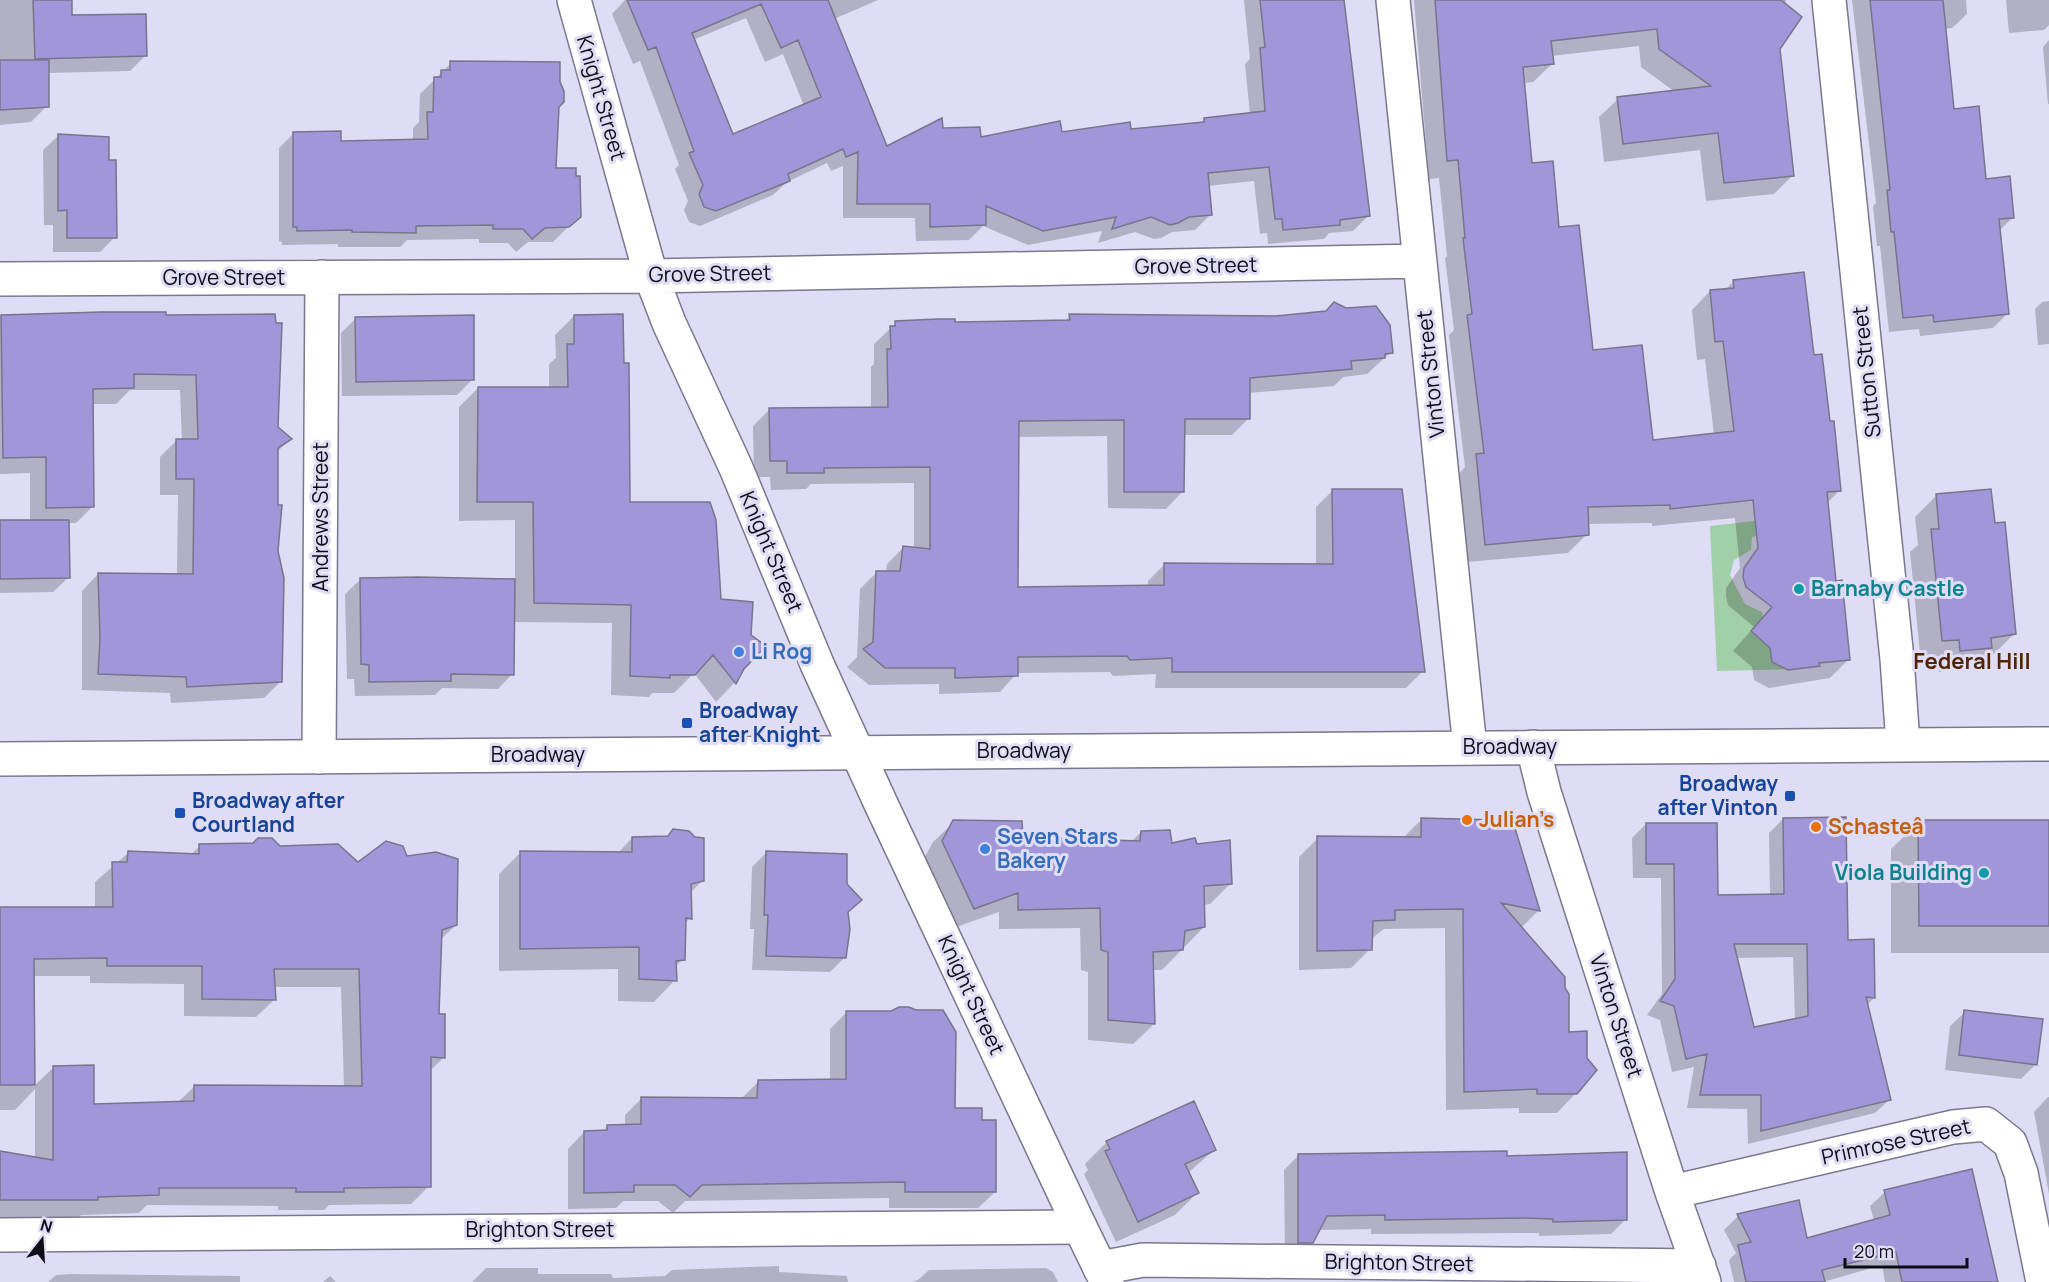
<svg xmlns="http://www.w3.org/2000/svg" width="2049" height="1282" viewBox="0 0 2049 1282" font-family="Manrope,sans-serif">
	<style>
		.green { fill: #a1cfa8 }
		.shadow { fill: #0003; fill-rule: evenodd }
		.building { fill: #a196da; stroke: #78758c; stroke-width: 1.5; fill-rule: evenodd }
		.lines { fill: none; stroke-linecap: round; stroke-linejoin: round }
		.minor-casing { stroke: #7a778e; stroke-width: 36 }
		.tertiary-casing { stroke: #7a778e; stroke-width: 36 }
		.secondary-casing { stroke: #7a778e; stroke-width: 36 }
		.minor { stroke: #fff; stroke-width: 33 }
		.tertiary { stroke: #fff; stroke-width: 33 }
		.secondary { stroke: #fff; stroke-width: 33 }
		.culture-dot { fill: #0f9aa8; stroke: #dfdcf6; stroke-width: 2 }
		.shop-dot { fill: #3f7fe0; stroke: #dfdcf6; stroke-width: 2 }
		.transit-dot { fill: #1a4fb4; stroke: #dfdcf6; stroke-width: 2 }
		.food-dot { fill: #e8710a; stroke: #dfdcf6; stroke-width: 2 }
		.labels { text-anchor: middle; stroke-width: 6; stroke-linejoin: round; paint-order: stroke }
		.street-label { font-size: 21px; fill: #0d0c14; stroke: #dfdcf6 }
		.culture-label { font-size: 21px; font-weight: bold; fill: #0d838f; stroke: #dfdcf6; text-anchor: start }
		.shop-label { font-size: 21px; font-weight: bold; fill: #366cbe; stroke: #dfdcf6; text-anchor: start }
		.transit-label { font-size: 21px; font-weight: bold; fill: #164399; stroke: #dfdcf6; text-anchor: start }
		.food-label { font-size: 21px; font-weight: bold; fill: #c56008; stroke: #dfdcf6; text-anchor: start }
		.neighbourhood-label { font-size: 22px; font-weight: bold; fill: #512500; stroke: #dfdcf6 }
	</style>
	<rect width="100%" height="100%" fill="#dfdcf6"/>
	<path class="green" d="M1763,520l2,13 -13,4 -1,13 -17,10 -4,15 15,29 17,8 1,5 -7,8 1,12 9,7 6,-1 25,26 -80,2 -7,-145z"/>
	<path class="shadow" d="M0,0h70v17l76,38 -16,16 -83,2v33l-16,16 -31,3z
		M625,0h253l-44,19 52,129 56,-19 37,10 150,-9 71,-6 4,-5 46,-5 -5,-50 5,-5 -6,-59h99l25,216 -15,15 -24,2 -5,6 -56,5 -1,-11 -7,1 -6,-53 -46,5 3,28 -16,16 -23,2 -11,6 -7,1 -19,-7 -37,11 4,-12 -74,14 -45,-19 -14,14 -53,1 -1,-23h-72v-52l-12,5 -4,-8 -40,19 -14,13 -73,31 -11,-4 -5,-12 4,-9 -13,-32 4,-4 -39,-104 -7,3 -21,-50zM746,18l19,44 18,-8 21,52 -72,30 -39,-96z
		M1414,0h372l-7,49 14,126 -19,19 -68,7 -6,-51 -96,12 -5,-45 19,-18 57,-7 -34,-25 -2,-21 -88,10 1,8 -19,18 -10,1 8,82 27,64 34,122 59,91 63,-7 -9,-76 -8,1 -5,-50 18,-19 15,-1 9,-9 79,75 16,67 11,67 -13,13 8,79 13,78 -18,18 -61,10 -15,-8 -2,-13 -19,-16 21,-24 -26,-22 -2,-9v-8l14,-20 -5,-50 -83,8v-3l-65,1v10l-19,19 -101,9 -8,-88 6,-7 -16,-132 5,-5 -9,-72 2,-2 -8,-78 -10,1z
		M1852,0h114l1,14 -15,14 -8,1 8,82 33,69 28,37 -15,15 9,82 -14,14 -73,8 -1,-7 -30,3 -9,-86h-3l-4,-40 3,-3z
		M2006,0h43v25l-5,5 -35,3z
		M2049,40v64h-1l-5,-57z
		M451,63l107,44 -3,62 24,47 -26,26h-25l-12,10 -8,-9h-29v-4l-72,1 -7,7h-62v-3l-56,1v-3l-3,-1v-93l15,-15 46,10 73,-2v-13l6,-6 1,-28z
		M58,136l57,101 -15,15h-47v-27h-9l-1,-75z
		M2049,301v43l-11,1 -3,-36 7,-7z
		M274,315l2,113 14,11 -13,13 3,230 -16,16 -93,5 -1,-10 -88,-3v-99l16,-17 79,1 1,-80h-18v-38l16,-16h6l-2,-51h-50l-14,14h-24l1,102 -17,17h-8v55l-15,14 -53,1v-71h30v-49l-30,1v-158z
		M574,316l54,187 91,98 24,67 -9,15 -18,19 -22,-29 -20,20h-22l-3,4 -38,-2 1,-72 -99,-1 -1,52 -14,15 -56,-1 -7,7 -80,1 -1,-17h-7l-2,-85 15,-14 155,1v-61l-56,1v-114l19,-19 71,1v-25l7,-6 -1,-23z
		M1070,316l321,36 -24,22 -24,3 -9,9 -86,7 1,25 -17,17h-49l-1,57 -16,17 -58,-1 -1,-72 -90,1v151l131,-1v-6l17,-17 151,2v-59l17,-17 90,181 -17,17h-251l1,-14 -43,2 -3,-4 -93,1 -17,19 -61,2v-10l-70,1 -22,-18 10,-10 3,-68 17,-17h9l1,-8 17,-17 10,1v-65l-103,1 -5,5 -35,1 -1,-13h-16l-1,-51 17,-17h101v-42l3,-3v-20l22,-21 169,-2z
		M356,318l116,62 -15,15 -115,1 -1,-63z
		M1937,495l57,30 20,109 -22,22 -13,2 -11,11 -29,3 -1,-11 -17,2 -11,-111 8,-7 -3,-28z
		M1422,819l117,91 -18,18 47,105 8,60 -19,20h-38v-5l-73,2 -1,-182 -61,1 -13,10 -1,10 -19,19 -52,2v-113l19,-19h85z
		M1783,819l91,179 -7,7 22,95 -14,13 -127,31 -1,-35 -60,-1 7,-41 -22,5 -12,-52 -13,-5 15,-21 -1,-116h-28l-1,-40 14,-14 70,72h54l-1,-63zM1793,957l2,63 -42,9 -17,-71z
		M954,822l67,16 110,4 10,-10 30,13h25l34,39 -20,20 -7,1 1,22 -42,43h-10l2,54 -21,20 -45,-4v-68l-7,-2 -1,-42 -81,1v-17l-46,16 -31,-66 11,-20z
		M1919,822h130v131h-158v-104z
		M632,838l71,42 -14,14 1,24 -6,6 -1,35 -8,8v13l-21,22 -36,-1v-32l-119,2v-97l22,-22 97,1z
		M200,846l79,1 79,17 48,-6 50,67 -16,15 -2,76 6,41 -14,14 -1,115 -18,18 -82,1 -5,5h-46v-4l-131,-1 -8,8 -58,2 -3,3 -78,2v-68l35,6v-69l-20,21h-15v-201l95,-1v-26l33,-29 62,2zM33,976h57v7l94,1v32l72,1 19,-18 -1,-12h67l3,100 -149,-1 -18,17 -85,2 -38,-38 -21,20z
		M767,852l78,33 15,15 -13,14 -3,44 -14,14 -78,-2 2,-41h-4l2,-62z
		M847,1012l107,98 41,82 -17,16h-89v-10l-204,3 -12,12 -15,-12h-35l-7,7 -48,1v-60l16,-17h18l6,-6h17v-11l16,-16 101,-1 17,-17h71v-52z
		M1965,1012l71,52 -15,15 -76,-9 5,-44z
		M2048,1097h1v97l-15,-82z
		M1193,1103l22,46 -27,24 9,20 -22,22 -59,27 -32,-68 4,-4 -3,-6 22,-22z
		M1299,1155l206,3 121,61 -15,15 -72,2v-3l-168,1v-5l-53,1 -7,12 -15,15h-11l-1,-87z
		M1885,1192l113,90h-113l-3,-17 -59,17h-89l-5,-22 7,-7 -12,-23 14,-14 68,24 68,-19 -4,-15z
		M779,1266v6l68,4 1,6h-376l14,-14h52v6h73l2,4 52,-2 7,-6z
		M1046,1268l7,4 5,10h-146l6,-2 11,-10z
		M71,1274l169,2v6h-192l8,-7z
		M330,1276l6,6h-13z"/>
	<path class="building" d="M33,0h39v15l74,-1 1,42 -112,3z
		M627,0h201l59,146 55,-28 1,10 37,-1 1,10 79,-16 2,11 68,-10 1,7 73,-7v-4l61,-7 -5,-63 5,-1 -5,-47h84l26,216 -30,4v5l-57,5 -1,-11h-7l-6,-52 -61,6 4,42 -23,2 -11,6 -8,2 -19,-8 -39,12 4,-12 -73,14 -57,-25v19l-56,2v-23h-73l1,-52 -12,5 -3,-8 -55,25 2,7 -74,30 -12,-4 -5,-13 4,-9 -14,-32 5,-2 -38,-104 -8,3zM761,4l20,44 17,-8 23,57 -88,37 -41,-101z
		M1435,0h346l21,17 -22,32 14,127 -70,7 -6,-50 -95,11 -6,-47 94,-11 -52,-37 -2,-20 -106,12 3,23 -31,3 9,96 21,-2 6,66 20,-2 14,125 49,-5 11,95 81,-9 -11,-90 -8,1 -5,-52 24,-2 -1,-8 71,-8 10,83 8,-1 8,67h4l7,70 -14,1 9,89 6,-1 8,80 -31,3 1,3 -32,4 -16,-8 -2,-14 -19,-17 21,-24 -26,-20 -3,-10 1,-9 14,-20 -5,-48 -83,9v-4l-82,2 1,28 -104,10 -9,-91 8,-1 -17,-138 5,-1 -9,-76h2l-7,-78 -11,1z
		M1870,0h73l11,109 25,-3 7,73 24,-3 4,42 -15,1 10,95 -75,8 -1,-7 -30,3 -9,-86h-3l-4,-42h3z
		M0,60h49v47l-49,3z
		M450,61l110,1v20l4,9v11l-5,5 -3,61h20v8h4l1,41 -12,10 -24,1 -13,11 -9,-10h-30v-4l-77,1v7l-64,-1v-2l-55,1v-4h-4v-95l48,-1v10l87,-2 -1,-27h6l1,-35h7v-7h9z
		M58,134l51,3v23h7l1,78h-50v-28l-9,1z
		M1334,302l12,6 30,-2 14,19 3,28 -8,1v4l-34,3 1,8 -102,9v41h-65l-1,73h-60v-72l-105,1 -1,166 146,-2v-22l169,1 -1,-75h70l23,183h-253v-14l-42,2 -3,-4 -109,1v19l-63,2v-10h-70l-22,-19 10,-7 3,-71h24l3,-25 27,3v-82l-106,1v5h-37v-12h-17l-1,-53 119,-1 -1,-58h4l-1,-23h5v-5l43,-2h17v3l115,-2 -1,-6 207,2 50,-5z
		M101,312h65v3l109,-1 1,9h6l-4,104 14,12 -14,9v57h4l-4,46 6,27 -2,104 -95,5 -1,-10 -88,-3 2,-35 -2,-66 95,1 1,-95h-18v-40h22l-2,-64 -62,-1v14l-41,1 1,118 -48,1v-51l-43,1 -2,-143z
		M623,314l1,49h5l1,139h80l6,18 5,79 32,3 -2,33 15,11 -22,23 -8,15 -23,-29 -18,20h-25v3l-40,-2 1,-71 -97,-2 -1,-101h-56l1,-115h90l-1,-43h7v-29z
		M474,315v65l-118,2 -1,-65z
		M1991,489l4,34 10,-1 11,112 -25,4 1,10 -32,3 -1,-11 -17,1 -11,-112h8l-3,-35z
		M0,520h69l1,58 -70,1z
		M418,577l97,2 -1,96 -63,-1v7l-82,1v-17l-8,-1 -1,-86z
		M1846,817l2,123 26,-1 1,59 -9,-1 25,103 -130,31v-36h-61l7,-41 -21,5 -12,-53 -14,-5 15,-22 -1,-115h-28v-41h71l1,72 66,-1 -1,-76zM1734,944h73l1,72 -54,11z
		M1421,818l79,2 15,8 25,83 -39,-8 64,74v11l4,6v38l18,-1v27l10,12 -20,24h-40v-5l-73,3 -1,-183 -68,1v10l-22,1 -1,29 -55,1v-115l104,1z
		M953,820l69,1 1,16 117,4 1,-10 29,-1 2,13 23,-5 2,6 33,-4 2,44 -28,2 1,41 -20,4 -2,19 -30,2 2,72 -47,-4v-68l-7,-2 -1,-42 -82,2v-17l-44,16 -32,-68z
		M1918,820h131v106h-130z
		M673,829l16,2 6,6 9,1v43l-13,3 1,35 -6,-1 -1,42 -9,1 1,20 -38,-2v-32l-119,2v-98l112,1v-15l36,-1z
		M258,838h14l8,8 58,-2 20,18 28,-21 17,5 4,10 29,-4 22,7 -1,66 -15,5 -3,84h6v44l-14,-1v130l-87,1v4h-48v-4h-137v7l-61,2v3h-98v-49l53,9v-94l41,-1v39l100,-3v-16l168,1 -3,-117h-85l2,31 -74,-1v-33h-95v-8l-73,1 1,126h-35v-178h113l-1,-45h15l1,-11 71,3v-10l54,-1z
		M766,851l81,3v30l15,16 -14,12 2,17 -4,29 -80,-2 2,-41h-4z
		M899,1007h10l7,3h27l13,22 -1,76h27v12h14v72h-91v-10l-203,3 -12,12 -15,-12h-41v7l-50,1v-62l23,-1v-5l34,-1v-27l116,1 1,-18 88,-1v-68h45z
		M1964,1010l79,9 -6,46 -78,-10z
		M1194,1101l22,49 -31,14 14,29 -61,29 -33,-71 5,-2 -4,-8z
		M1507,1151v5l120,-4v68l-74,2v-3l-29,-1 -139,2v-5l-58,1 -14,27h-15v-89z
		M1972,1169l26,113h-96l-6,-30 -74,18 3,12h-79l-8,-37 13,-3 -14,-28 62,-14 8,38 83,-23 -6,-25z"/>
	<g class="lines">
		<defs>
			<path id="minor" d="M1393,0l77,748
				M1829,0l68,659 6,85
				M0,279l651,-3 769,-15
				M1533,747l11,45 128,400 32,90
				M319,757l3,-480
				M1672,1192l281,-65 33,-3 24,19 11,30 22,109
				M0,1235l1080,-8 -199,-423 -64,-140 -81,-196 -67,-145 -18,-47 -77,-276
				M1107,1282l-7,-14 43,-8 556,6"/>
			<path id="tertiary" d="M1080,1227l20,41"/>
			<path id="secondary" d="M0,759l2049,-15"/>
		</defs>
		<use href="#minor" class="minor-casing"/>
		<use href="#tertiary" class="tertiary-casing"/>
		<use href="#secondary" class="secondary-casing"/>
		<use href="#minor" class="minor"/>
		<use href="#tertiary" class="tertiary"/>
		<use href="#secondary" class="secondary"/>
	</g>
	<g class="culture-dot">
		<circle cx="1799" cy="589" r="6"/>
		<circle cx="1984" cy="873" r="6"/>
	</g>
	<g class="shop-dot">
		<circle cx="739" cy="652" r="6"/>
		<circle cx="985" cy="849" r="6"/>
	</g>
	<g class="transit-dot">
		<rect x="681" y="717" width="12" height="12" rx="3"/>
		<rect x="1784" y="790" width="12" height="12" rx="3"/>
		<rect x="174" y="807" width="12" height="12" rx="3"/>
	</g>
	<g class="food-dot">
		<circle cx="1467" cy="820" r="6"/>
		<circle cx="1816" cy="827" r="6"/>
	</g>
	<g class="labels">
		<g class="street-label">
			<text transform="translate(601 98) rotate(74)" y="7">Knight Street</text>
			<text transform="translate(1196 266) rotate(-1)" y="7">Grove Street</text>
			<text transform="translate(710 274) rotate(-1)" y="7">Grove Street</text>
			<text x="224" y="285">Grove Street</text>
			<text transform="translate(1867 372) rotate(-96)" y="7">Sutton Street</text>
			<text transform="translate(1431 374) rotate(-96)" y="7">Vinton Street</text>
			<text transform="translate(321 517) rotate(-90)" y="7">Andrews Street</text>
			<text transform="translate(771 552) rotate(67)" y="7">Knight Street</text>
			<text x="1510" y="754">Broadway</text>
			<text x="1024" y="758">Broadway</text>
			<text x="538" y="762">Broadway</text>
			<text transform="translate(971 995) rotate(65)" y="7">Knight Street</text>
			<text transform="translate(1616 1016) rotate(72)" y="7">Vinton Street</text>
			<text transform="translate(1896 1142) rotate(-12)" y="7">Primrose Street</text>
			<text x="540" y="1237">Brighton Street</text>
			<text transform="translate(1399 1263) rotate(1)" y="7">Brighton Street</text>
		</g>
		<g class="culture-label">
			<text x="1811" y="596">Barnaby Castle</text>
			<text x="1972" y="880" text-anchor="end">Viola Building</text>
		</g>
		<g class="shop-label">
			<text x="751" y="659">Li Rog</text>
			<text x="997" y="844">Seven Stars<tspan x="997" dy="24">Bakery</tspan></text>
		</g>
		<g class="transit-label">
			<text x="699" y="718">Broadway<tspan x="699" dy="24">after Knight</tspan></text>
			<text x="1778" y="791" text-anchor="end">Broadway<tspan x="1778" dy="24">after Vinton</tspan></text>
			<text x="192" y="808">Broadway after<tspan x="192" dy="24">Courtland</tspan></text>
		</g>
		<g class="food-label">
			<text x="1479" y="827">Julian’s</text>
			<text x="1828" y="834">Schasteâ</text>
		</g>
		<g class="neighbourhood-label">
			<text x="1972" y="669">Federal Hill</text>
		</g>
	</g>
	<g transform="translate(42 1240) rotate(17)" stroke="#dfdcf6" stroke-width="4.5" paint-order="stroke">
	<path d="M0-4.5L10 22L0 15L-10 22Z" fill="#0d0c14"/>
	<text y="-9" font-size="16" font-weight="bold" text-anchor="middle" fill="#0d0c14">N</text>
	</g>
	<path d="M1845 1258v9h122v-9" fill="none" stroke="#0d0c14" stroke-width="3"/>
	<text x="1854" y="1258" font-size="18" fill="#0d0c14" stroke="#dfdcf6" stroke-width="4.5" paint-order="stroke">20 m</text>
</svg>
